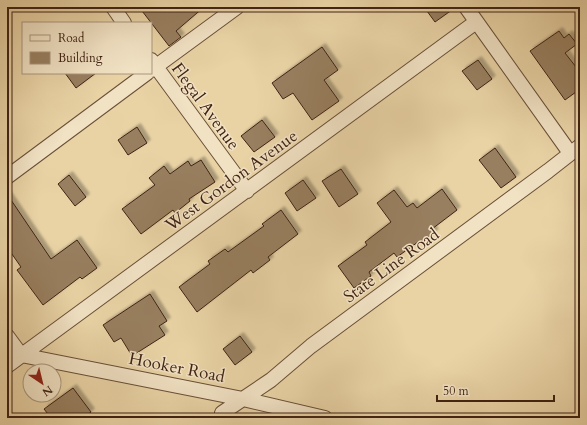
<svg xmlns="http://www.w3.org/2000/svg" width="587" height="425" viewBox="0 0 587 425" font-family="Cardo,serif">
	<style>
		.building { fill: #987f5f; stroke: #402314; filter: url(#shadow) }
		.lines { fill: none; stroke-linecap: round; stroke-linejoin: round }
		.street-casing { stroke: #6a4f38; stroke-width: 16 }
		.street { stroke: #f1e2c4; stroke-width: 14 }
		.labels { text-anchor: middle; stroke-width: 3; stroke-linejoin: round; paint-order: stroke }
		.street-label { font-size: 17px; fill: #402314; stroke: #f1e2c4 }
	</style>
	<defs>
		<filter id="shadow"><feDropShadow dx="3.5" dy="-3.5" stdDeviation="1" flood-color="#0004"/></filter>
	</defs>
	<rect width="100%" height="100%" fill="#e9d3a5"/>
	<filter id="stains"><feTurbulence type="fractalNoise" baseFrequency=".005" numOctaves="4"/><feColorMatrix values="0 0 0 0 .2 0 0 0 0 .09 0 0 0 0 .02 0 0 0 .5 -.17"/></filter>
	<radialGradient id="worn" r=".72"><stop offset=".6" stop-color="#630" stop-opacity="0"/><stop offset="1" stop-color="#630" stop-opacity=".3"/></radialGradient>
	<path class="building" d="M139,7h65l-28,24 5,6 -12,9z
		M424,7h32l-21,15z
		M559,31l5,7 5,-4 8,10 -12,9 15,19v17l-15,11 -35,-49z
		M322,47l16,23 -14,10 15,21 -27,19 -19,-27 -10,6 -11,-16z
		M478,60l14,19 -15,11 -15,-19z
		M65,73h31l-20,15z
		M262,120l13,17 -21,15 -13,-16z
		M137,127l10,16 -19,12 -10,-15z
		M495,148l21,29 -15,11 -22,-28z
		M201,160l14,22 -26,17 1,2 -15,12 -2,-3 -32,24 -19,-25 33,-24 -6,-7 15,-12 6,8 18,-13 3,5z
		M341,169l17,25 -19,13 -17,-26z
		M69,175l17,22 -11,9 -17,-22z
		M303,180l13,18 -19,13 -12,-18z
		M442,189l15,21 -25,19 3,3 -16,12 -1,-2 -21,15 -3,-4 -25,19 2,4 -17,12 -16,-22 29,-21 -2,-3 26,-20 -14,-19 17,-13 13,17 6,-4 4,5z
		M7,194l44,65 26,-19 20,28 -15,11 -2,-2 -37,28 -26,-35 4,-3 -14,-20z
		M281,210l17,24 -30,23 2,3 -17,13 -2,-3 -54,42 -18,-25 31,-23 -2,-3 17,-12 3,3 36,-26 -2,-2z
		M150,294l17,27 -8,5 6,9 -33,21 -11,-18 -7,4 -11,-17z
		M240,336l12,16 -17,13 -12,-16z
		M73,388l18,24 -8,6h-32l-7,-9z"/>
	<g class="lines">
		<defs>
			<path id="street" d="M113,7l11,16
				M466,7l104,146
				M151,60l96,131
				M151,70l86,-63
				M7,177l140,-104
				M7,336l14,19 222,44 82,19
				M7,366l469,-344
				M225,418l-3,-5 49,-33 40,-34 237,-175 32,-25"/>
		</defs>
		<use href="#street" class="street-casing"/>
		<use href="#street" class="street"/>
	</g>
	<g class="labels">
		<g class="street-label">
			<text transform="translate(206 106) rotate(54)" y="6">Flegal Avenue</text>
			<text transform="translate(231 180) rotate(-36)" y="6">West Gordon Avenue</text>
			<text transform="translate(391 265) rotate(-36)" y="6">State Line Road</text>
			<text transform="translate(177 367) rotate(11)" y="6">Hooker Road</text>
		</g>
	</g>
	<rect width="587" height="425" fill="none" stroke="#e9d3a5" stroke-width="24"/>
	<rect x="8" y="8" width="571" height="409" fill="none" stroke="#402314" stroke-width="2"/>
	<rect x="12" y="12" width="563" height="401" fill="none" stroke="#402314"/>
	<rect x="22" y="22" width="130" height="52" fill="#f1e2c4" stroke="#aa967e"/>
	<rect x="30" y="35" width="20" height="6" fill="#f1e2c4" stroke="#aa967e"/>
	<text x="58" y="42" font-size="12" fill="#402314">Road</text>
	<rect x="30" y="52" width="20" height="12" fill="#987f5f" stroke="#aa967e"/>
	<text x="58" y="62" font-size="12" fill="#402314">Building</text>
	<g transform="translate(42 383) rotate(145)"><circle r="19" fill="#f1e2c4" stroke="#aa967e"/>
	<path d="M0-3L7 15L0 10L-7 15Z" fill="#8f2418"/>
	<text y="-6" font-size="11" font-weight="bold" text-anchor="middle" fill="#402314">N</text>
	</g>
	<path d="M437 395v6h117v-6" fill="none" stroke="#402314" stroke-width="2"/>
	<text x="443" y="395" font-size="12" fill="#402314" stroke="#f1e2c4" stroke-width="3" paint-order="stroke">50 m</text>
	<rect width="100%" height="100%" filter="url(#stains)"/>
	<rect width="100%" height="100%" fill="url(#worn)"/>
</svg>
